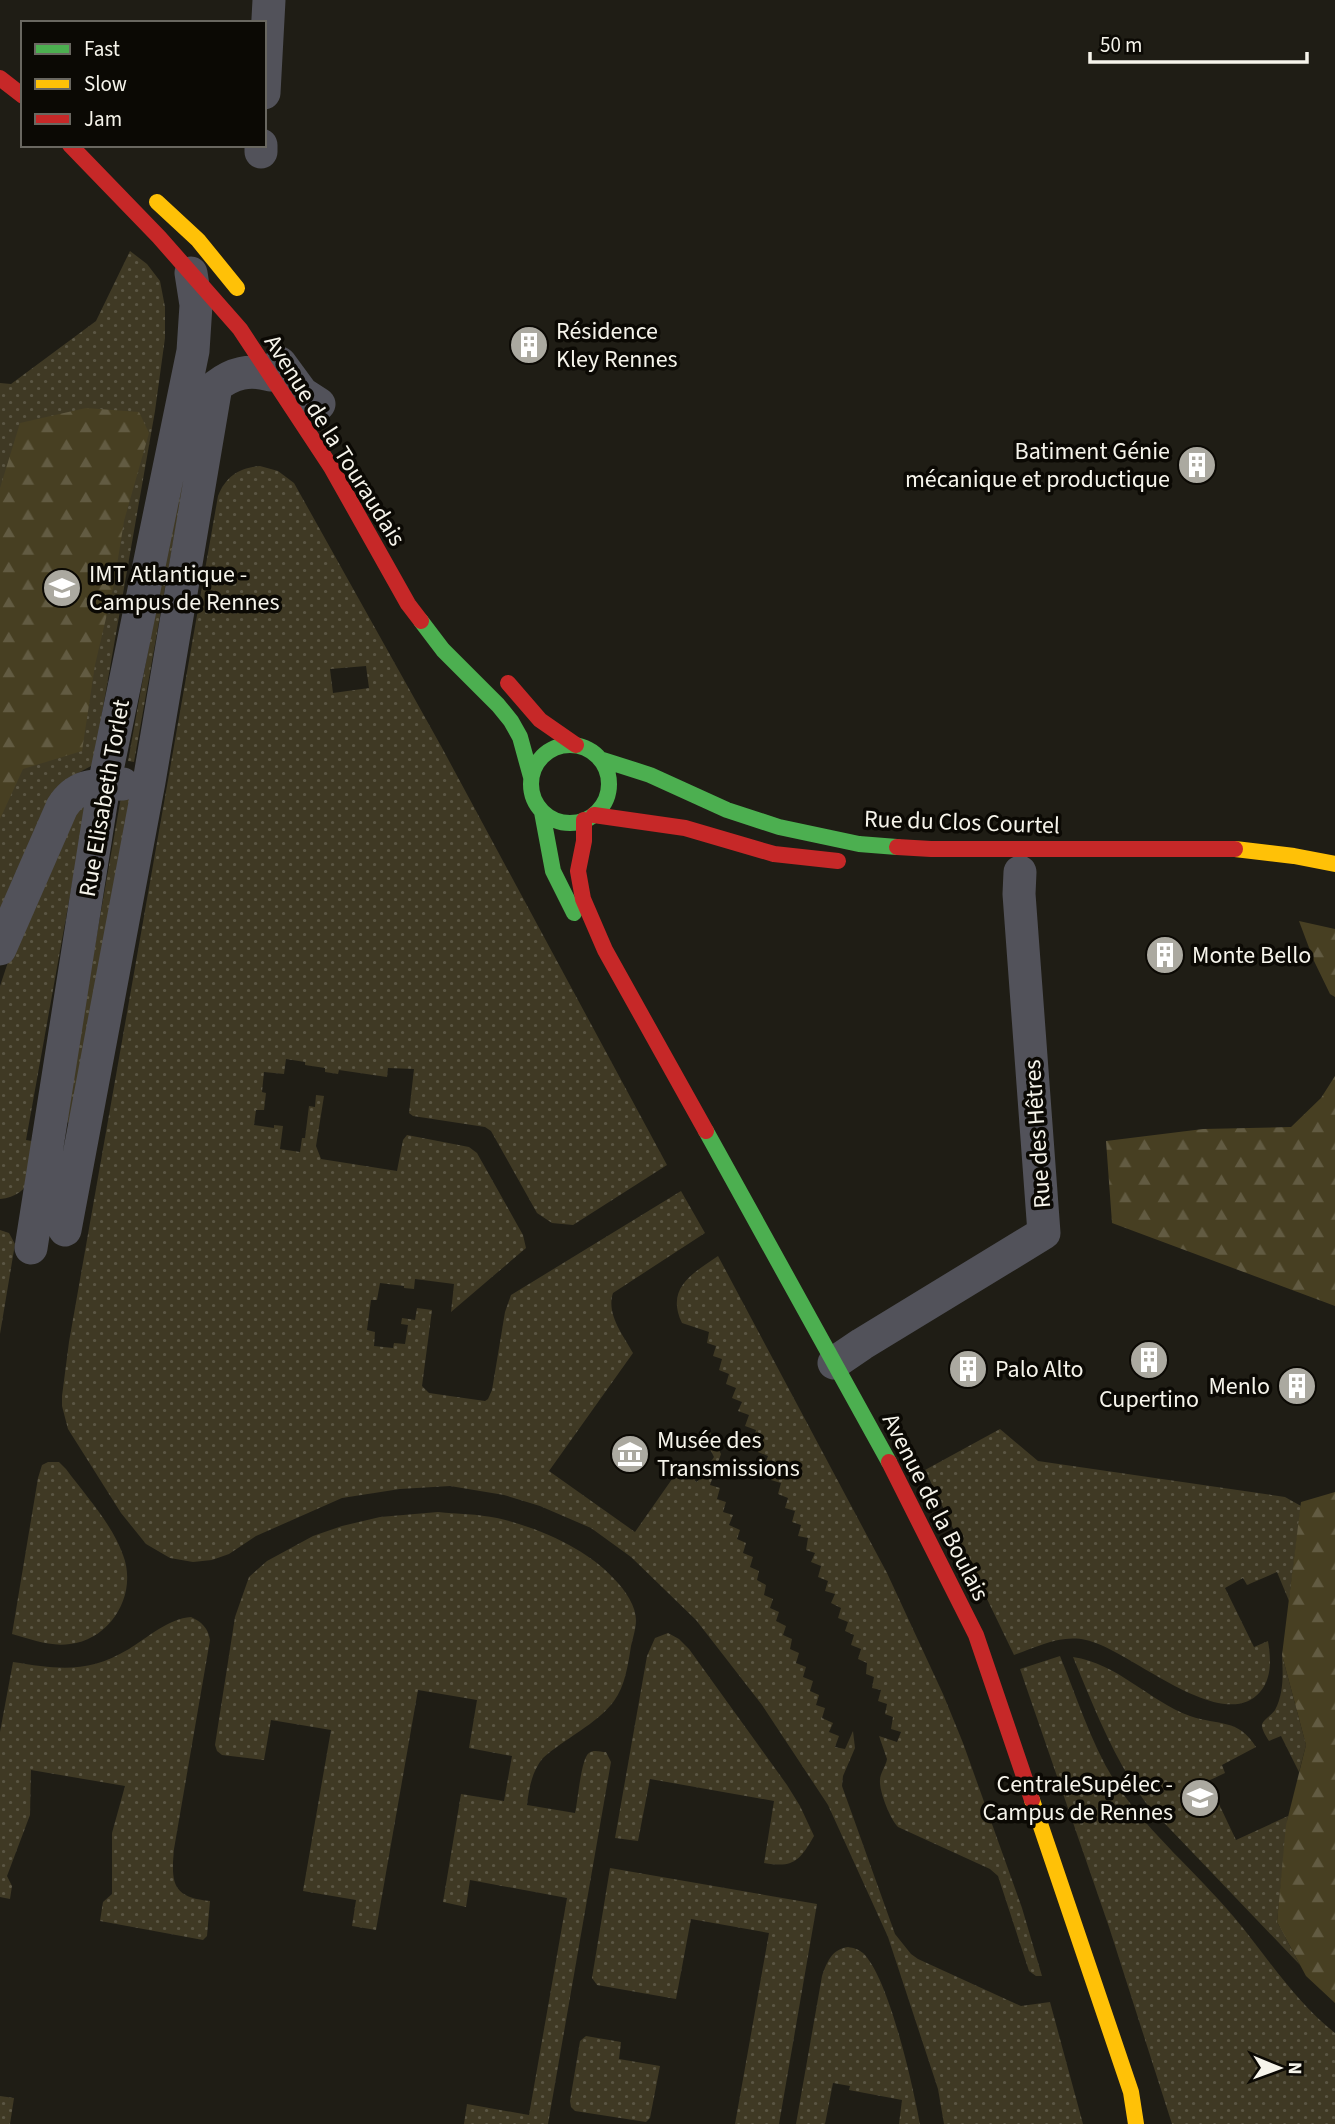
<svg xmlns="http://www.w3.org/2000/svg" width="1335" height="2124" viewBox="0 0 1335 2124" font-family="'Source Sans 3',sans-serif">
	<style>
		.grass { fill: url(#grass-dots); fill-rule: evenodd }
		.forest { fill: url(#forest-firs) }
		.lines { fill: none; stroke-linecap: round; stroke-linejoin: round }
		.street { stroke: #52525a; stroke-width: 33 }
		.fast { stroke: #4caf50; stroke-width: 16 }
		.slow { stroke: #ffc107; stroke-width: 16 }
		.jam { stroke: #c62828; stroke-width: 16 }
		.labels { text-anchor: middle; stroke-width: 7; stroke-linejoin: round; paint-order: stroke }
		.poi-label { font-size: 24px; fill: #f6f4eb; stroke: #0b0904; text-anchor: start }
		.street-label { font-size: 24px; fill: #f6f4eb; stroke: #0b0904 }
	</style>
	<defs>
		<pattern id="grass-dots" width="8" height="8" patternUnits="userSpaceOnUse" patternTransform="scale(1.75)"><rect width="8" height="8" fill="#3f3924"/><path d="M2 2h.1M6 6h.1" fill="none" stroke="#5b5644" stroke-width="1.8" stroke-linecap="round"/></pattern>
		<pattern id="forest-firs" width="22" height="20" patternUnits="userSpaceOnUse" patternTransform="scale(1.75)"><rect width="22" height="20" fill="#473f22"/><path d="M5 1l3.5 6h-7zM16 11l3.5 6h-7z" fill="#625b42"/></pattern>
	</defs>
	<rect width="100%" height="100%" fill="#1f1d15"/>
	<path class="grass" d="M130,251l17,13 13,17 5,26v31l-10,73 -62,354 -26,14 -67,142v-538l11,1 85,-63z
		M193,402l5,1 -64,359 -6,-1z
		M260,466l18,5 16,12 147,263 226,419 -94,60 -21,-2 -15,-10 -46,-82 -6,-4 -72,-11 -4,-3 5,-44 -26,-1 -1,9 -48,-7 -1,4 -13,-2v-4l-20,-3v-3l-19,-3 -2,15 -20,-2 -2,20 4,1 -2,17h-8l-2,15 20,3v-3l9,1 -3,23 20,3 2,-14h3l4,-32 6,1 1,-12 8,1 -8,50 5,13 76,12 6,-31 4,-5 62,12 8,6 46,82 3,13 -75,64 3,-28 -39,-5 -1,10 -10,-1v-2l-24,-3 -3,17h-6l-4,30 8,2 -1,14 19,2 1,-5 11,1 3,-19 -7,-1 1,-6 13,2 2,-12 15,2 -10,76 7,7 56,8 3,-2 4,-9 13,-78 6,-17 170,-104 24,42 -92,60c-7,21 10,42 20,60l-84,118 86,61 49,-70 12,20 2,-1 16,-24 -11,-22 3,-5 4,2 11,22 -11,31 10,3 -3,11 9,3 -3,10 10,3 -4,10 11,5 -3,9 9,4 -3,10 10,4 -3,10 9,4 -2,9 9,5 -2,10 9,4 -3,9 9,4 -3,9 10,5 -3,9 9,4 -2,10 9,4 -3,10 10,4 -3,10 10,4 -3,10 9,4 -3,10 9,3 -3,10 11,5 -4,9 10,4 -4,11 10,2 8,-18 2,17 -12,28 -1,10 53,148 16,20 7,5 103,47 29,-4 33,122h-139l-6,-35 -50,-152 -60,-132 -66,-100 -45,-58 -21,-27 -65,-63 -40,-29 -51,-22 -36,-11 -54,-9 -50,3 -58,9 -86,38 -27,18 -17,6 -19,2 -23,-4 -24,-14 -25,-31 -53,-84 -6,-23v-10l7,-54 149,-846c8,-20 21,-28 42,-30zM366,666l3,22 -36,5 -3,-24z
		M121,797l9,1 -57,325 -9,-1z
		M87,801l-61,339 12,2c-4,26 -5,54 -38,57v-213l12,-36 65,-143z
		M0,1230l9,3 6,11 -15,90z
		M718,1256l169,317 56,121 20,49 59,165 20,68h-6l-7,-5 -31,-95 -8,-7 -92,-42c-8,-8 -19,-36 -18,-47 0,-7 6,-14 7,-21l-8,-23 18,6 4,-10 -10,-3 2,-12 -8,-3 2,-10 -9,-3 3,-11 -9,-2 2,-11 -8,-3 1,-11 -9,-4 3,-10 -10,-4 3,-10 -9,-4 3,-9 -10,-4 3,-10 -10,-5 4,-9 -10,-3 3,-10 -10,-4 3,-11 -10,-4 4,-9 -9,-3 2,-12 -10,-2 3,-11 -9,-3 3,-11 -10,-3 3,-10 -10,-4 3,-11 -10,-3 4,-11 -11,-3 4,-10 -10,-4 4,-10 -9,-3 3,-9 -11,-4 4,-11 -11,-4 4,-9 -10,-4 4,-10 -10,-4 3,-10 -10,-4 3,-11 -9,-3 3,-10 -9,-3 2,-11 -27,-9c-17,-35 11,-50 36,-67z
		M1000,1429l38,32 247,36 16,9 -12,95 -12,-29 -30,13 -4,-7 -18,10 29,59 14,-6c3,18 4,37 -8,51 -38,44 -131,-43 -174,-52 -25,-6 -49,7 -72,15l-89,-185z
		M48,1462h11l7,7c20,27 46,55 57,86 15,39 -12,84 -53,89 -20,3 -39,-5 -58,-10l26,-156 4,-13z
		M438,1512c19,2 40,2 59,6 26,6 56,17 79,31 22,12 60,44 60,71 0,8 -3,18 -5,26 -3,19 -6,40 -17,55 -17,23 -50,38 -71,57 -11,13 -14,30 -16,47l48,8c3,-12 6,-55 14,-60 5,-4 11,-1 17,-1l5,10 -63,362h-84l3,-20 62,11 38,-217 -97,-18 -4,27 -23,-5 18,-108 43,7 8,-45 -43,-8 8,-48 -59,-10 -42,240 -24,-4 4,-26 -53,-9 28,-161 -60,-10 -7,40 -42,-5 -5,-4 -2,-6 20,-128 14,-40 18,-16 46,-25 29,-10 38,-9z
		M191,1617c11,5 17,11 19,23l-36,209c-3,34 -2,48 36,52l-3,35 -4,4 -103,-19 3,-19 9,-8v-61l13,-47 -94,-16 -1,45 -23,61 5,10 -2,13 -10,-2v-165l13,-70c45,7 74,12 116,-13 18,-11 40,-31 62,-32z
		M668,1633l11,6 10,10 98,136 13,21 14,30c-15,26 -21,32 -50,27l10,-62 -124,-22 -12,62 -23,-3 32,-182 8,-18z
		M1282,1655l24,90 -7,27 -18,-36 -12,5c-2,-3 -7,-11 -7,-15 -1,-5 10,-11 13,-16 9,-17 8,-36 7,-55z
		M1060,1656c18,44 32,91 59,132 32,47 77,84 114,128 33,39 61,85 102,117v91h-163l-63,-197 -89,-258z
		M1073,1657c44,6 76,44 117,59 29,10 48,2 66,31l-34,18 3,8 -17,8 28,59 52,-24 -11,106 23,43 -151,-158c-34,-45 -54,-97 -76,-150z
		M610,1868l207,36 -38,220h-44l34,-191 -78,-14 -15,80 -79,-14 -5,-7z
		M848,1947c6,1 10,2 15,6 26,25 50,133 57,171h-21l3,-24 -53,-10 1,-4 -17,-3 -8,41h-29l26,-148c5,-14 10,-27 26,-29z
		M586,2036l35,6 -2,17 41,7 -10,52 -4,4 -71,-11 -4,-4 -1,-6 10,-60z
		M0,2096l14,2 -4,26h-10z"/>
	<path class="forest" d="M86,408l53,4 10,21 -25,88 -10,63 -19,81 -13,86 -59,18 -23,50v-331l20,-65z
		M1299,921l36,8v68l-5,-3 -16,-33z
		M1335,1076v230l-223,-83 -6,-82 97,-12 88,-2 30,-29z
		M1335,1492v511l-29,-27 -29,-54 9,-97 20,-80 -24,-90 19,-153z"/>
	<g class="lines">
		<path class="street" d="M264,93l5,-93
			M261,152v-7
			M280,363l22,30 17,11
			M0,949l62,-142c15,-24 35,-22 61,-23
			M65,1230l84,-448 67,-396c17,-13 33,-17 54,-11
			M31,1248l73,-463 89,-434 3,-46 -5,-32
			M834,1363l28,-19 182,-111 -25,-339 1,-22"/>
		<path class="fast" d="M421,621l22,29 55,55 13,16 9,16 11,40
			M531 784a39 39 0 1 1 78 0a39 39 0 1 1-78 0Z
			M600,759l50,16 77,35 52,17 80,17 38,3
			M542,812l11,59 21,42
			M706,1131l183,331"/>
		<path class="slow" d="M157,202l41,38 39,48
			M1235,849l59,7 41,8
			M1032,1800l99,292 5,32"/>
		<path class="jam" d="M0,78l23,18
			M70,145l89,92 81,92 91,138 77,137 13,17
			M508,683l32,37 36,25
			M594,815l91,13 89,26 64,7
			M584,820v21l-6,30 5,28 22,51 101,181
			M897,847l34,2h304
			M889,1462l87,173 56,165"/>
	</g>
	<defs>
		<symbol id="building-disc" viewBox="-11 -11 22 22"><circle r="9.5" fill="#aba9a0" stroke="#0b0904"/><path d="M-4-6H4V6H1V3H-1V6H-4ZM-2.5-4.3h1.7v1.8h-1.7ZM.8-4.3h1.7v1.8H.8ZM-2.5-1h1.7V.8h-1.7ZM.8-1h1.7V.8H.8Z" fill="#fff"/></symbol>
		<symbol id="university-disc" viewBox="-11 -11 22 22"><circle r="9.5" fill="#aba9a0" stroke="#0b0904"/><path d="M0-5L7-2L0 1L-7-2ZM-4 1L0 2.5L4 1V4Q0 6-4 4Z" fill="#fff"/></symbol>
		<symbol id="museum-disc" viewBox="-11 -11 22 22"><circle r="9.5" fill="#aba9a0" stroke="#0b0904"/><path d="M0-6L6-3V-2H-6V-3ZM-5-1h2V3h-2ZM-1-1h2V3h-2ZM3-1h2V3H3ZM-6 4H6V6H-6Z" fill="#fff"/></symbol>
	</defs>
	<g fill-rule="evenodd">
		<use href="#building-disc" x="507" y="323" width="44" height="44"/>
		<use href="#building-disc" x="1175" y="443" width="44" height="44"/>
		<use href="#university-disc" x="40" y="566" width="44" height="44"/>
		<use href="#building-disc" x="1143" y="933" width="44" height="44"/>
		<use href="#building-disc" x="1127" y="1338" width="44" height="44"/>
		<use href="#building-disc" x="946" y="1347" width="44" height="44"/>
		<use href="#building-disc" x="1275" y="1364" width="44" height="44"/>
		<use href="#museum-disc" x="608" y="1432" width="44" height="44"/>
		<use href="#university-disc" x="1178" y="1776" width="44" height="44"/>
	</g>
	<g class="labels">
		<g class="poi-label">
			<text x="556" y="339">Résidence<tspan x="556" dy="28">Kley Rennes</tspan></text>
			<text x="1170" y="459" text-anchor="end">Batiment Génie<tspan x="1170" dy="28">mécanique et productique</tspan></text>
			<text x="89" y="582">IMT Atlantique -<tspan x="89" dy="28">Campus de Rennes</tspan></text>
			<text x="1192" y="963">Monte Bello</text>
			<text x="995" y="1377">Palo Alto</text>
			<text x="1270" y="1394" text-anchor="end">Menlo</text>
			<text x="1149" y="1407" text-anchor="middle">Cupertino</text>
			<text x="657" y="1448">Musée des<tspan x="657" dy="28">Transmissions</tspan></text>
			<text x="1173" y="1792" text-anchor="end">CentraleSupélec -<tspan x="1173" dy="28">Campus de Rennes</tspan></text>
		</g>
		<g class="street-label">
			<text transform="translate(335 440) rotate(58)" y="8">Avenue de la Touraudais</text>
			<text transform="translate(104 798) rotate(-80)" y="8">Rue Elisabeth Torlet</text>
			<text transform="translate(962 822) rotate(2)" y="8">Rue du Clos Courtel</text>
			<text transform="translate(1037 1134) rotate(-94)" y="8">Rue des Hêtres</text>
			<text transform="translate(936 1507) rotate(63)" y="8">Avenue de la Boulais</text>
		</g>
	</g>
	<rect x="21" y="21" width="245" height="126" fill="#0b0904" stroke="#696760" stroke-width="2"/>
	<rect x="35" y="44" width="35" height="10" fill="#4caf50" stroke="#696760" stroke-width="2"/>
	<text x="84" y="56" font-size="21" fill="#f6f4eb">Fast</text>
	<rect x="35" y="79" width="35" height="10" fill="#ffc107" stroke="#696760" stroke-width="2"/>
	<text x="84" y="91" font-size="21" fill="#f6f4eb">Slow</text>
	<rect x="35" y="114" width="35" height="10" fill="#c62828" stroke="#696760" stroke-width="2"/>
	<text x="84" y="126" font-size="21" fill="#f6f4eb">Jam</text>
	<g transform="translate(1279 2068) rotate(91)" stroke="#0b0904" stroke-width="5" paint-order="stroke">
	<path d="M0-5L12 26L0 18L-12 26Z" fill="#f6f4eb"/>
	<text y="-10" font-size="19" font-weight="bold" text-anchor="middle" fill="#f6f4eb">N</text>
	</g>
	<path d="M1090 52v10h217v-10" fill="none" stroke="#f6f4eb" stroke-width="3.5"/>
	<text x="1100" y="52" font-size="21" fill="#f6f4eb" stroke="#0b0904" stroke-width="5" paint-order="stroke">50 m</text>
</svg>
